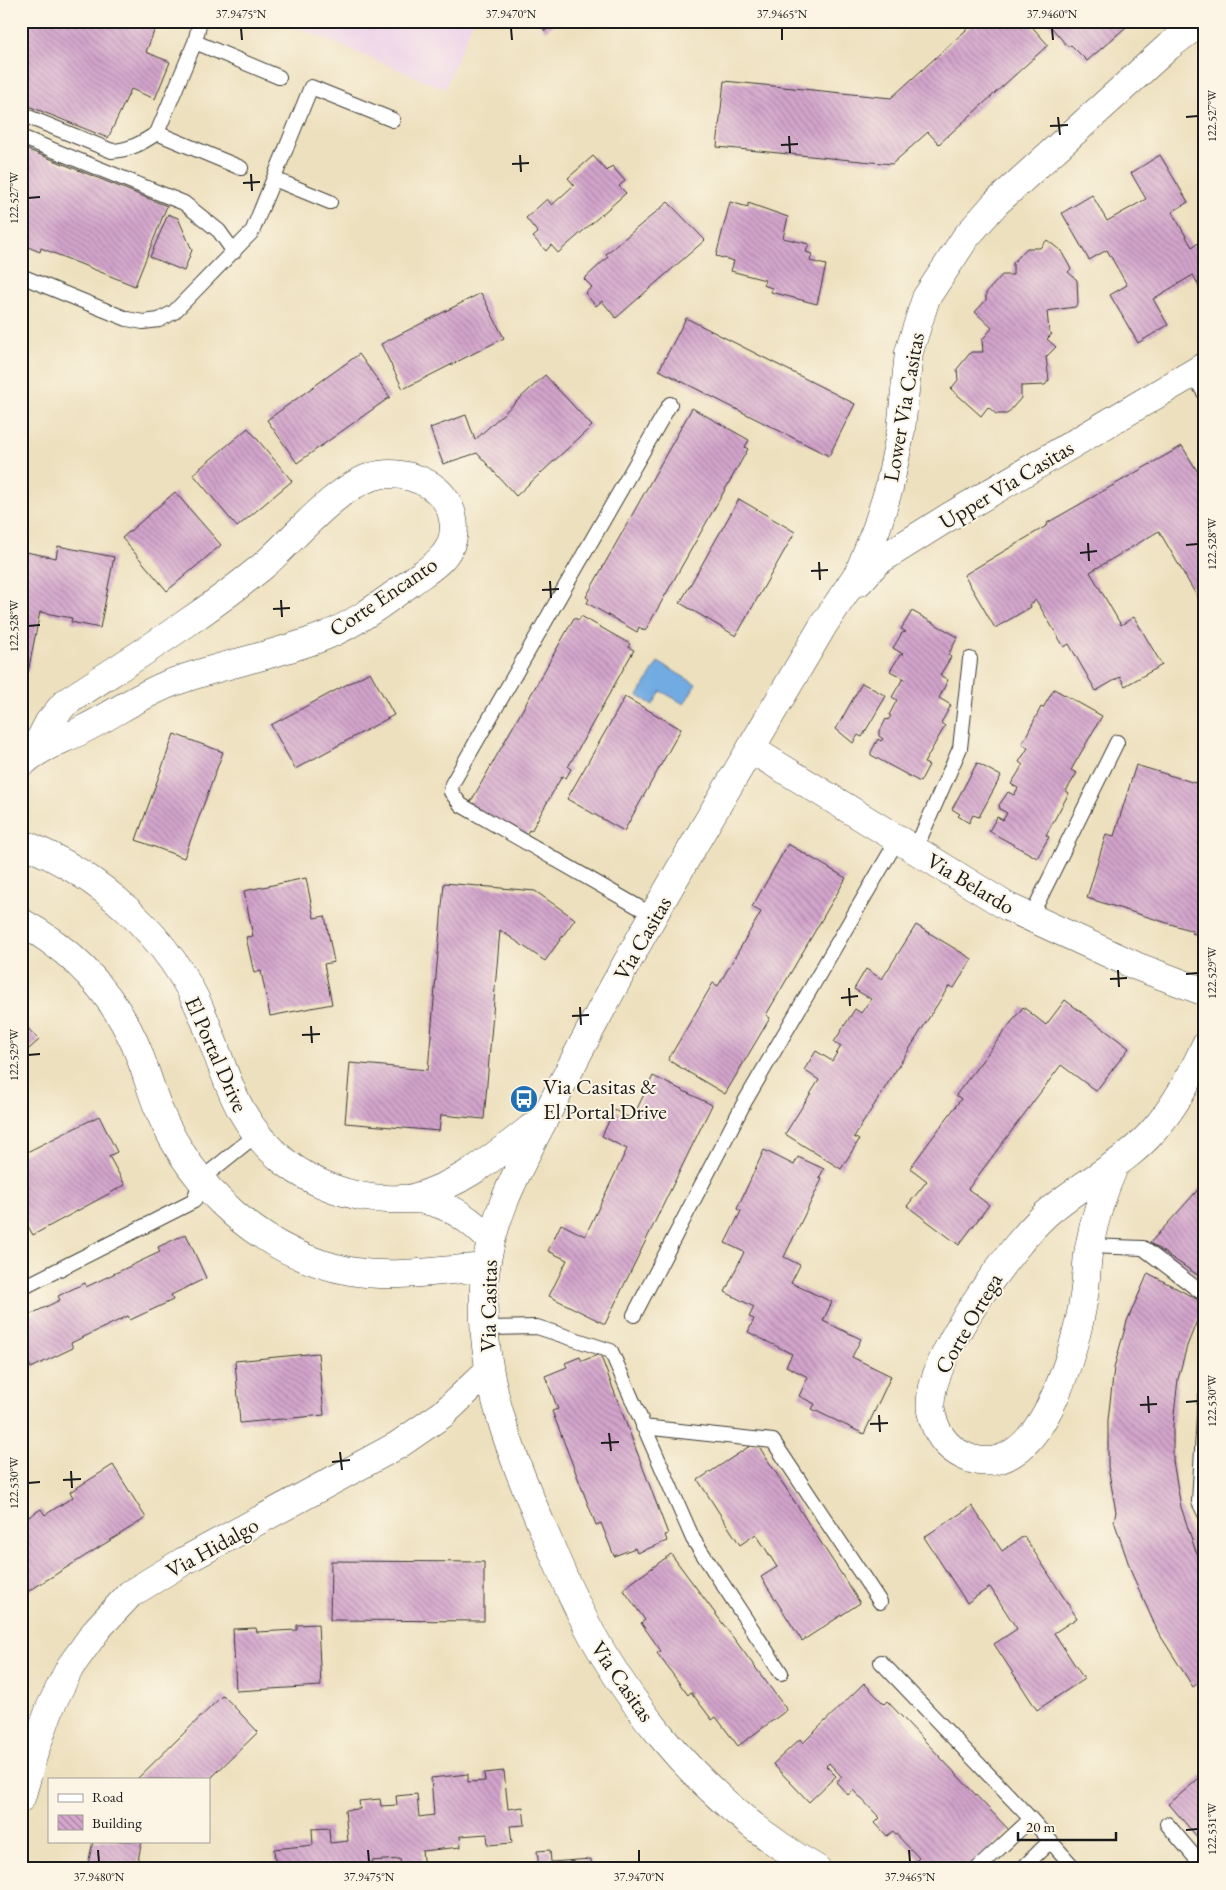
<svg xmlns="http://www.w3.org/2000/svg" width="1226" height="1890" viewBox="0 0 1226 1890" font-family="'EB Garamond',serif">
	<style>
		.built { fill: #ecd1ea }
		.water { fill: #72abe2; stroke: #47647f }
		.building { fill: url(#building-back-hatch) }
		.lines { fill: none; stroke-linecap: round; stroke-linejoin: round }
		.service-casing { stroke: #3b3934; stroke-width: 16 }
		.minor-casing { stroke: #3b3934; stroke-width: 29 }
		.service { stroke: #fff; stroke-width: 14 }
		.minor { stroke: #fff; stroke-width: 28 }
		.ticks { fill: none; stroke: #1c1c1c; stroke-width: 2 }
		.labels { text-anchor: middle; stroke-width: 4; stroke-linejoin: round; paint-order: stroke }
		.street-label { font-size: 22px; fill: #1c1c1c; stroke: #fcf5e5 }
		.poi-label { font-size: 22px; fill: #1c1c1c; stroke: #fcf5e5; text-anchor: start }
		.neatline { fill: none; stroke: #1c1c1c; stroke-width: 2 }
		.ticks-label { font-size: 12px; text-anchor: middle; fill: #1c1c1c }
	</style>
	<defs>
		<pattern id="building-back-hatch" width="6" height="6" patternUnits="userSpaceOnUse" patternTransform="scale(1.25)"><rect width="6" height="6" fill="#d3a4cc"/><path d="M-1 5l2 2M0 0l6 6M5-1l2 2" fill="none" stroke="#aa85a5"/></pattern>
	</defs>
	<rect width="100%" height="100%" fill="#fcf5e5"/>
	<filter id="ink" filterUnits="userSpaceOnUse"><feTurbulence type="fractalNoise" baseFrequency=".02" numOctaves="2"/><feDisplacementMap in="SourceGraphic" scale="10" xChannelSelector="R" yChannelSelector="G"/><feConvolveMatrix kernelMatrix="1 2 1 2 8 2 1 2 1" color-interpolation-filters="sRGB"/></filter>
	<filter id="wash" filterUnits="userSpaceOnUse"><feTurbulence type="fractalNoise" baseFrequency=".0096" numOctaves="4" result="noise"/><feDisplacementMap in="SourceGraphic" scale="20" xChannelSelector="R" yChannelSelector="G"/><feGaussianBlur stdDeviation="1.12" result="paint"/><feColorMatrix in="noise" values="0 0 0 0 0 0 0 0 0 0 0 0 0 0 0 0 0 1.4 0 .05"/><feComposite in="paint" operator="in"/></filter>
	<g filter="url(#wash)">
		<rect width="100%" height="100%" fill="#ede0be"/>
		<path class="built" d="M281,21h192l-28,68z"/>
		<path class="water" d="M658,662l38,22 -12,20 -23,-13 -8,14 -15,-9z"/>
		<g id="blocks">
			<path class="building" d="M29,21h126l-3,7 3,1 -9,23 24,10 -15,37 -24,-10 -23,49 -87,-35v-62z
				M538,21h20l-13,10z
				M786,21h15l-9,8z
				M976,21h51l21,24 -109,99 -11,-12 -36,32 -175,-17 7,-66 167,17z
				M1046,21h87l-46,40 -16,-16 -3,2z
				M21,147l146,59 -32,80 -94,-38 -1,4 -19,-8z
				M1160,155l28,47 -16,10 20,35 13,-8v58l-12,-22 -40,24 15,26 -30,18 -28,-48 17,-10 -20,-35 -18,10 -27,-47 30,-18 15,26 39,-22 -15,-26z
				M593,156l14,15 5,-5 13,15 -6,5 7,7 -68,60 -7,-8 -5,6 -13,-14 5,-4 -12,-15 21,-19 5,6 22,-20 -6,-7z
				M668,202l37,38 -89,78 -14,-17 -6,5 -11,-13 7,-6 -8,-8 24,-22 -2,-3z
				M730,202l18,5v-4l40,14 -5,21 26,6 -3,8 6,2 -2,7 16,4 -9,39 -46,-12 1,-4 -9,-3 2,-5 -34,-9 3,-10 -18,-5z
				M168,214l10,4 14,32 -8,21 -34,-14z
				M1047,240l14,11 10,18 -3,3 9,8 1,23 -3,4 -28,4 2,21 3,2 -5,5 9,8 -10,10 3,23 -4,5 -24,1v12l-14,16h-11l-8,-7 -7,9 -30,-27 7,-9 -1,-11 14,-17h12l-1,-12 10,-12 -17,-16 11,-12v-7l16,-18h11v-12l14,-15h13z
				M481,293l23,45 -101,51 -22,-45z
				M686,318l169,86 -26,52 -170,-86z
				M359,354l31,43 -93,66 -30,-43z
				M545,375l47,51 -76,70 -39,-43 -34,11 -13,-36 36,-13 9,25z
				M692,408l57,32 -4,7 3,2 -103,182 -6,-4 -2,5 -50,-29 2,-4 -3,-2z
				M248,428l44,53 -55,46 -44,-53z
				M1182,446l23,38v126l-46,-79 -69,41 31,53 13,-8 28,48 -37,21 -5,-9 -24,14 -27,-47 -5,3 -28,-47 -6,5 1,2 -36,21 -31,-53 84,-50 -1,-2z
				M175,492l46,53 -54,46 -45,-53z
				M739,499l56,33 -59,104 -56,-33z
				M58,546l56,11 -14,71 -29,-6 1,-4 -32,-6 -12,60 -7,-1v-120l35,7z
				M912,611l46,26 -10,18 3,2 -11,18 8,5 -9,18 12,7 -10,18 4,3 -21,37 5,2 -9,17 -49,-27v-3l7,-13 3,2 2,-2 -4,-3v-3l7,-14 2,1 3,-4 -2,-1 8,-15 -5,-3 10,-17 3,-1 -15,-8 10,-16 3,-1 -10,-6 9,-15 4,-1 -5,-3z
				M581,616l49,28 -2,3 6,3 -66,117 3,2 -5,9 -4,-2 -31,55 -2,-1 -4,7 -56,-32 105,-187 5,2z
				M370,672l24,43 -99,54 -24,-44z
				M862,683l24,13 -24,41 -4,-2 -5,8 -17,-14z
				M1054,689l48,27 -31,54 6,3 -11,18 3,2 -23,42 3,2 -12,21 -48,-27 8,-14 6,3 4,-7 -7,-4 -1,-4 9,-13 6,3 4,-7 -7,-4 12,-19 -4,-3 9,-14 -6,-4 19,-37 2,1z
				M625,697l56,32 -57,102 -57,-32z
				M174,734l49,18 -39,106 -48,-18z
				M977,763l24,13 -22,41 -6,-2 -4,8 -11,-7 2,-2 -8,-5z
				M1136,765l69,21v151l-13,-4 1,-2 -106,-33 19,-64 8,2z
				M788,844l58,34 -80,137 4,3 -45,76 -57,-34 45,-77 5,3 43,-74 -9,-5z
				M306,878l8,40 11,-2 9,46 -10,2 8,40 -62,12 -9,-45 -7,2 -8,-36 7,-1 -9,-45z
				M444,883l91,8 40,28 -30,42 -45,-31 -16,189 -43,-4 -2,16 -94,-8 5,-60 78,7z
				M916,925l56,34 -18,29 -5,-2 -95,151 5,3 -18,29 -56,-35 34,-54 -15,-10 12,-19 16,10 9,-15 -7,-4 21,-33 6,4 10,-14 -17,-10 12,-20 16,10z
				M1065,1000l64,48 -33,43 -35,-26 -93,124 21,16 -30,40 -52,-39 20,-25 -17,-13 51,-69 -5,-4 67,-88 23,18z
				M21,1021l18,19 -18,16z
				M653,1076l59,29 -107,219 -56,-28 18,-36 -19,-9 13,-27 24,12 42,-87 -25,-13 12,-26 18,9z
				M99,1116l18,36 -8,4 16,29 -92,50 -12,-21v-59z
				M764,1150l30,15 4,-8 26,12 -5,9 3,1 -38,78 16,8 -9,18 41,19 -9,19 38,18 -9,18 39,19 -27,58 -52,-25 3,-5 -16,-8 9,-19 -22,-11 6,-12 -44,-22 6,-13 -5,-2 5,-10 -29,-15 19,-40 -19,-9 16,-32 -4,-2z
				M1205,1182v98l-55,-37z
				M186,1234l20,44 -35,17 2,5 -43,20 -2,-4 -57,27 2,5 -42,20 -2,-4 -8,3v-48l39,-19 -2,-4 27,-13 1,4 74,-35 -2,-5z
				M1148,1273l56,30 -17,43 -9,33 -5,45v37l8,46 14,42 10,21v108l-12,9 -35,-55 -26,-58 -18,-53 2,-9 -8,-45v-47l6,-52 13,-47z
				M318,1353l6,62 -84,8 -5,-62z
				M600,1354l68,180 -3,1 2,6 -30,12 -2,-5 -21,8 -13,-33 -5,2 -44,-114 6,-2 -13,-33 22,-9 -2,-4 15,-6 2,4z
				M756,1442l104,161 -58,38 -41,-64 16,-10 -21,-33 -16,11 -42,-65z
				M113,1465l33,53 -117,73 -8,-13v-56l20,-13 4,6 28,-18 -3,-5z
				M972,1506l30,45 22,-15 53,82 -23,15 30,46 -47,31 -43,-66 23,-15 -27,-42 -23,16 -43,-66z
				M671,1554l116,156 -49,36 -22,-29 -4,3 -21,-28 -3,3 -31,-42 4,-2 -20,-28 4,-3 -22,-31z
				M331,1561l153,1v59l-154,-1z
				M318,1624l3,62 -85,5 -3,-62 23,-1 1,4 40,-2v-5z
				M864,1683l20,21 3,-3 122,129 -40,39h-51l-5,-5 6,-6 -26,-27 -6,5 -12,-13 5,-5 -27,-28 -5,5 -12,-13 6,-5 -13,-14 -3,3 10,10 -27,26 -36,-38 27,-25 3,4z
				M223,1695l35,37 -49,48 -72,-1z
				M504,1771l4,38 15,-2 2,18 -15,1 2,17 -24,2 -1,-11 -27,2 1,11 -39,4 2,17 -23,1 -1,-10 -28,2 1,8h-97l-2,-20 39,-4 -1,-16 17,-1 1,15 18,-2 -3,-31 15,-1 -1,-8 21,-2 1,7 16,-1 -1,-9 21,-2 2,23 15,-2 -3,-37 37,-4v8l17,-1 -1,-8z
				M1205,1773v73l-36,-42z
				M93,1841h49l-6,28h-49z
				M550,1850l1,12 40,-3 1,10h-60l7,-2 -2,-16z"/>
		</g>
	</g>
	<g filter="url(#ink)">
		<use href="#blocks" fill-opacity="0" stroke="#3b3934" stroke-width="1"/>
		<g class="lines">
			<defs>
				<path id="service" d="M195,42l84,35
					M21,114l91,37c18,-1 30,-8 45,-18l38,-91 5,-21
					M157,133l84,35
					M21,137l163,66 35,28 15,21
					M274,179l56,23
					M21,276l106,43 16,3 16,-2 15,-8 78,-80 59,-145 82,33
					M1192,373l13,21
					M915,850l45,-102 10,-89
					M654,916l-193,-111 -10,-13 1,-8 218,-380
					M1030,918l87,-176
					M1089,1246l54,2 62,47
					M28,1285l166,-84 6,-21 56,-45
					M634,1315l110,-212 154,-264
					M484,1328l53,-1 74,24 82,188 88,134
					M1205,1398l-6,104 6,12
					M643,1427l130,14 107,161
					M881,1662l150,157 -54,50
					M1031,1819l44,50
					M1167,1824l38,45
					M1022,1869l28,-28"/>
				<path id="minor" d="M859,582l18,-20 70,-44 258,-152
					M751,749l257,158 128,59 69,26
					M21,764c18,-17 40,-23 61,-34 30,-15 58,-35 89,-47 50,-19 104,-27 154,-47 30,-12 59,-34 85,-53 14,-11 32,-20 40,-37 7,-15 4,-35 -6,-48 -15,-20 -49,-29 -73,-21 -37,12 -78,63 -108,89 -62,51 -131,93 -198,137l-16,19 -16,31
					M21,843c78,30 150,95 182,173 23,56 31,106 82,146 28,22 66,36 101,37 16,1 31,-2 46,3 23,6 42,21 59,39
					M21,922c51,28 90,69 114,122 9,21 15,43 23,64 33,80 105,147 192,163 44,8 92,-1 136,-4
					M1114,1167c-11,25 -19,49 -24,76 -4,17 -3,35 -6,53 -7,49 -45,195 -120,160 -19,-9 -29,-24 -33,-45 -8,-48 84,-172 121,-202 33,-28 74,-46 102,-79 22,-25 37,-53 51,-84
					M413,1198c50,-14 86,-45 127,-77
					M21,1798l13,-45 16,-45 20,-41 28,-39 32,-34 54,-33 214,-116 45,-31 45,-43
					M817,1869c-118,-68 -207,-180 -259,-305 -39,-93 -79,-173 -74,-277 3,-68 41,-130 71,-189 82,-163 178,-318 269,-474l35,-52 18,-45 12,-39 12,-58 8,-78 17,-54 40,-61 30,-34 173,-157 33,-25"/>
			</defs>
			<use href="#service" class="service-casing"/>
			<use href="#minor" class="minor-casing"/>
			<use href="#service" class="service"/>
			<use href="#minor" class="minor"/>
		</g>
	</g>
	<path class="ticks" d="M241,28l1,12M511,28l1,12M782,28v12M1052,28l1,12M1058,117l2,18M1186,117l12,-1M1050,126l18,-1M789,136l1,17M781,145l17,-1M520,155l1,17M512,164l17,-1M251,174l1,17M243,183l17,-1M28,198l12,-1M1088,543l1,18M1186,545l12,-1M1080,553l17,-2M819,562l1,18M811,571l17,-1M550,581l1,17M542,590l17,-1M281,600l1,17M273,609l17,-1M28,626l12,-1M1118,970l1,17M1186,974l12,-1M1110,979l17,-1M849,988l1,18M841,998l17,-2M580,1007l1,18M572,1016l17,-1M311,1026l1,17M302,1035l18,-1M28,1055l12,-1M1148,1396l1,17M1186,1402l12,-1M1140,1405l17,-1M879,1415l1,17M870,1424l18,-1M609,1433l2,18M601,1443l18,-1M340,1452l2,18M332,1462l18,-2M71,1471l1,17M63,1480l18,-1M28,1483l12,-1M1186,1830l12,-1M98,1850l1,12M368,1850l1,12M639,1850v12M909,1850l1,12"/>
	<defs>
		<symbol id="bus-disc" viewBox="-11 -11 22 22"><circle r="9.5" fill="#1f6fb2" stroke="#fcf5e5"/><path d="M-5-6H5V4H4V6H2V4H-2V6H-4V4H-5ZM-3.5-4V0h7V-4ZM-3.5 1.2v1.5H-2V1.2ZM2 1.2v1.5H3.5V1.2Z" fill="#fff"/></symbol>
	</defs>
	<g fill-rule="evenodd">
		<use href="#bus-disc" x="508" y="1083" width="32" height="32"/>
	</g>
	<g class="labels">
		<g class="street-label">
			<text transform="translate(903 407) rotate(-80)" y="8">Lower Via Casitas</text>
			<text transform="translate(1006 484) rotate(-31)" y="8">Upper Via Casitas</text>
			<text transform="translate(383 596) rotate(-34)" y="8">Corte Encanto</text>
			<text transform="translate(971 883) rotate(31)" y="8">Via Belardo</text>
			<text transform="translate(642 938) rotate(-60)" y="8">Via Casitas</text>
			<text transform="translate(217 1054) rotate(66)" y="8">El Portal Drive</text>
			<text transform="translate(488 1306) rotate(-89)" y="8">Via Casitas</text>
			<text transform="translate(968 1323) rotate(-60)" y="8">Corte Ortega</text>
			<text transform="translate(212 1547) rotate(-29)" y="8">Via Hidalgo</text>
			<text transform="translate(623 1681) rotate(55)" y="8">Via Casitas</text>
		</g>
		<g class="poi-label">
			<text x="543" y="1094">Via Casitas &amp;<tspan x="543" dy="25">El Portal Drive</tspan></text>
		</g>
	</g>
	<rect width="1226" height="1890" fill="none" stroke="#fcf5e5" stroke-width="55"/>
	<rect x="48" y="1778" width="162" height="65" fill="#fcf5e5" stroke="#a29e95"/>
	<rect x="58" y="1794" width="25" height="8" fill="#ffffff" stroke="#a29e95"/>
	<text x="92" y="1802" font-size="15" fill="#1c1c1c">Road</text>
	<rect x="58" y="1815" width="25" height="15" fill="url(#building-back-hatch)" stroke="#a29e95"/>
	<text x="92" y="1828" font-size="15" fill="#1c1c1c">Building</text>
	<path d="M1018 1832v8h98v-8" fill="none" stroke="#1c1c1c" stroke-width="2.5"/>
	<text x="1026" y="1832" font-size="15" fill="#1c1c1c" stroke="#fcf5e5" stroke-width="4" paint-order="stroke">20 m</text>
	<rect x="28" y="28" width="1170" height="1834" class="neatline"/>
	<g class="ticks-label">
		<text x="241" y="18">37.9475°N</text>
		<text x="511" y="18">37.9470°N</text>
		<text x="782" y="18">37.9465°N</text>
		<text x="1052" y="18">37.9460°N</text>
		<text transform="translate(1212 116) rotate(-90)" y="4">122.527°W</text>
		<text transform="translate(14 198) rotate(-90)" y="4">122.527°W</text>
		<text transform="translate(1212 544) rotate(-90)" y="4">122.528°W</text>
		<text transform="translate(14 626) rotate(-90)" y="4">122.528°W</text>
		<text transform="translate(1212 973) rotate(-90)" y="4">122.529°W</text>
		<text transform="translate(14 1055) rotate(-90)" y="4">122.529°W</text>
		<text transform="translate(1212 1401) rotate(-90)" y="4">122.530°W</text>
		<text transform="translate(14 1483) rotate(-90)" y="4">122.530°W</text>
		<text transform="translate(1212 1829) rotate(-90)" y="4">122.531°W</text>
		<text x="99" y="1881">37.9480°N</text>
		<text x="369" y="1881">37.9475°N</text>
		<text x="639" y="1881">37.9470°N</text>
		<text x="910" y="1881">37.9465°N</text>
	</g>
</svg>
